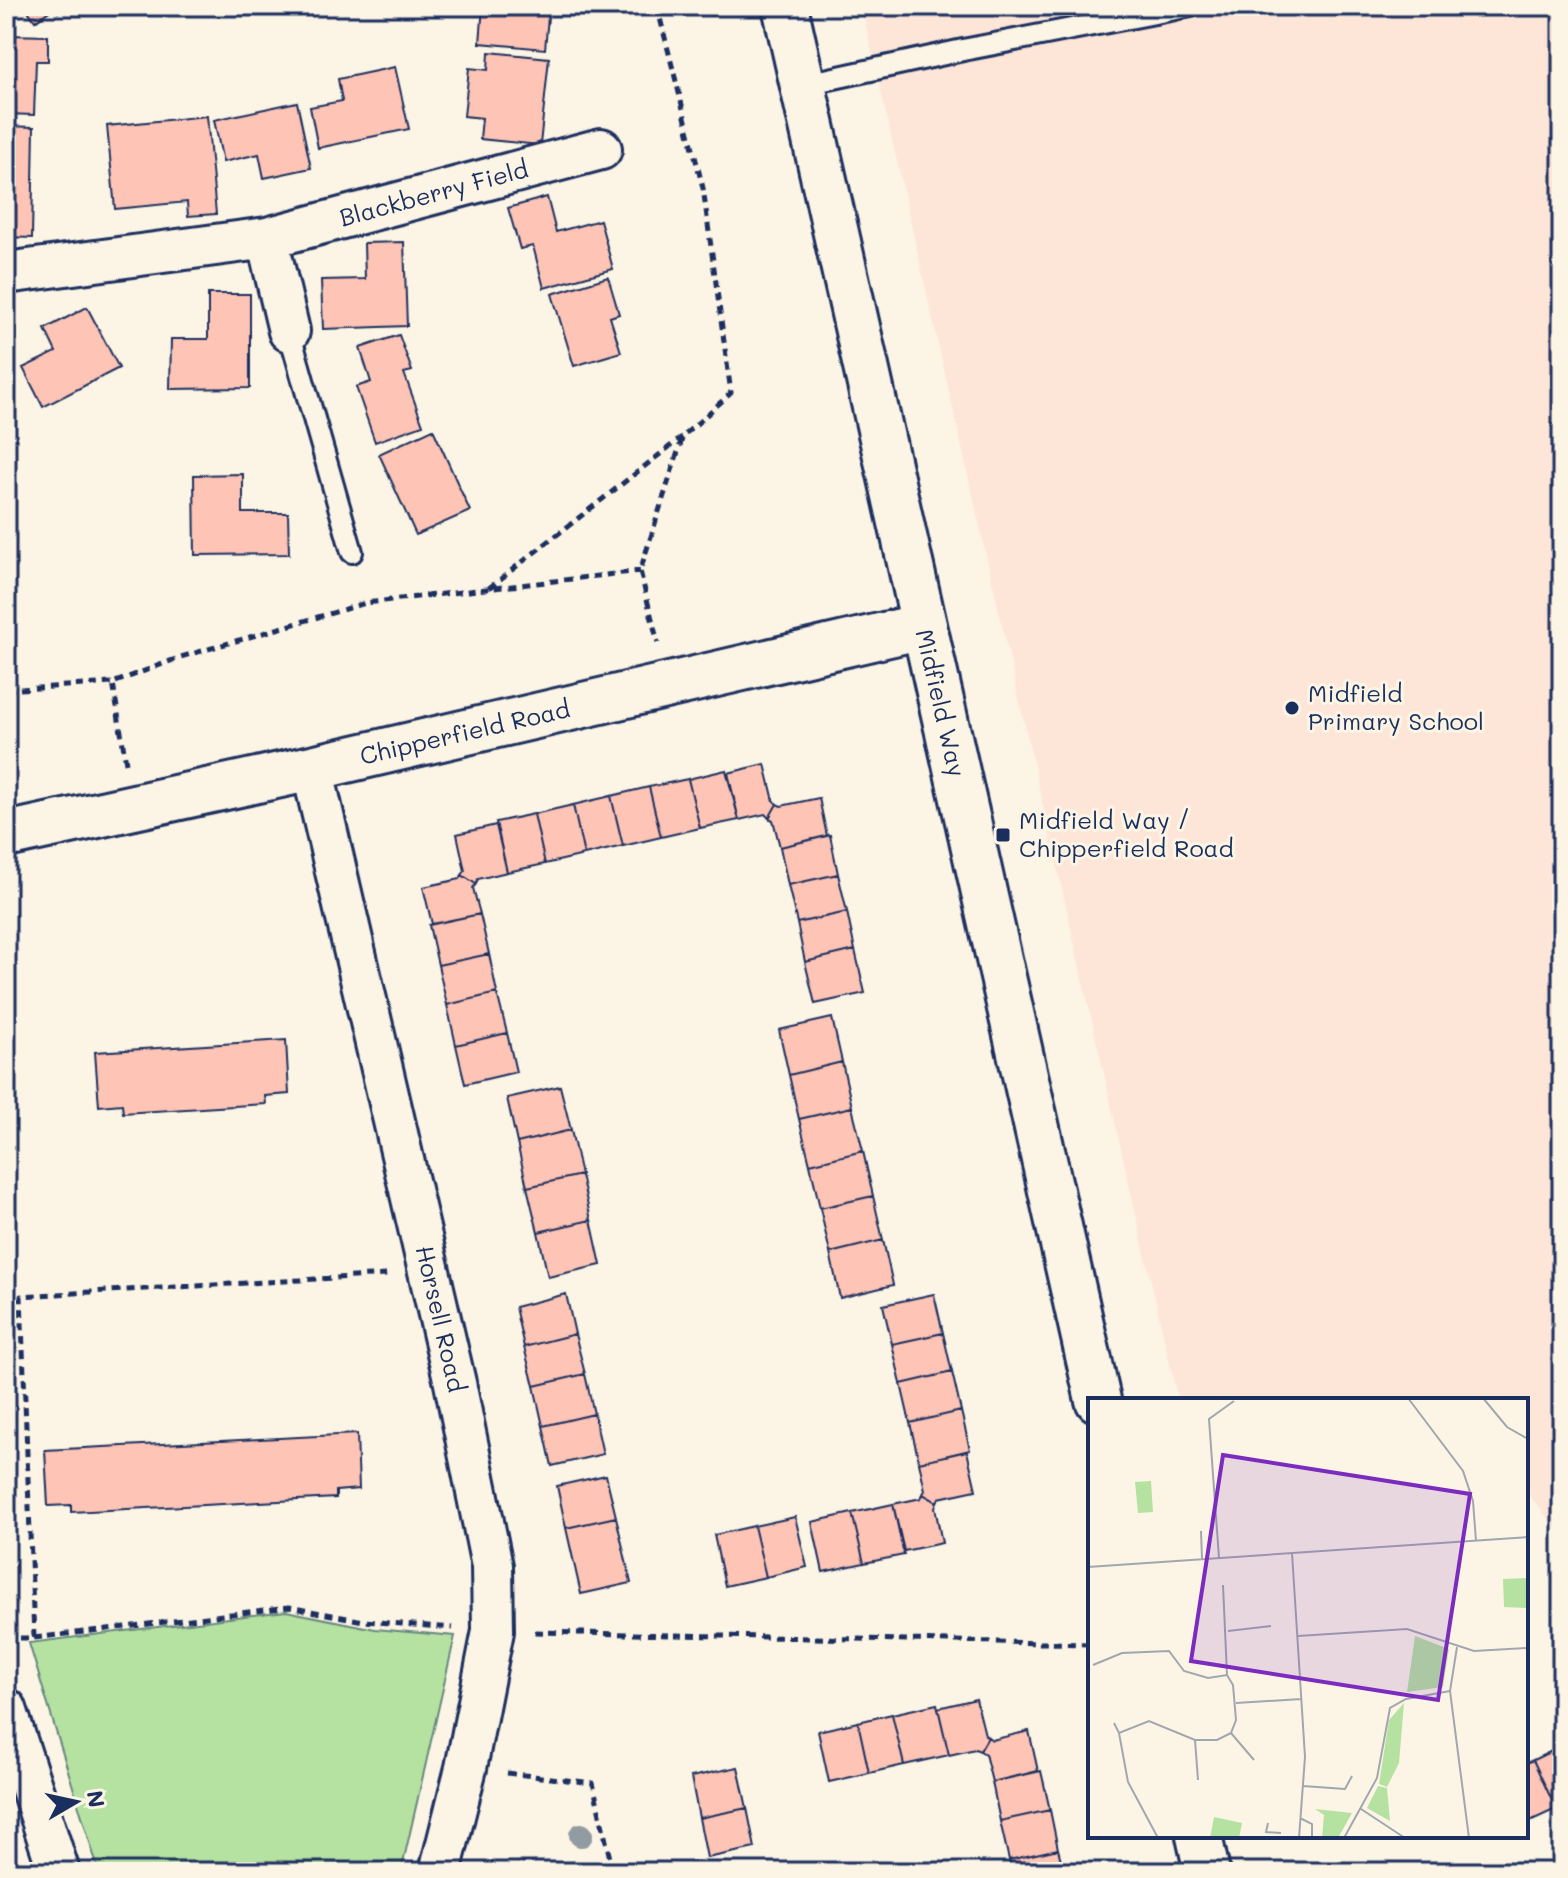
<svg xmlns="http://www.w3.org/2000/svg" width="1568" height="1878" viewBox="0 0 1568 1878" font-family="Mali,sans-serif">
	<style>
		.built { fill: #fde6d7 }
		.green { fill: #b5e2a0; stroke: #68887f; stroke-width: 2 }
		.building { fill: #fec4b5; stroke: #1b2f5e; stroke-width: 2 }
		.lines { fill: none; stroke-linecap: round; stroke-linejoin: round }
		.service-casing { stroke: #1b2f5e; stroke-width: 26 }
		.minor-casing { stroke: #1b2f5e; stroke-width: 46 }
		.tertiary-casing { stroke: #1b2f5e; stroke-width: 50 }
		.path { stroke: #1b2f5e; stroke-width: 5; stroke-dasharray: 8 6; stroke-linecap: butt }
		.service { stroke: #fcf5e5; stroke-width: 20 }
		.minor { stroke: #fcf5e5; stroke-width: 40 }
		.tertiary { stroke: #fcf5e5; stroke-width: 44 }
		.tree { fill: #919ca2 }
		.poi-dot { fill: #1b2f5e; stroke: #fcf5e5; stroke-width: 3 }
		.labels { text-anchor: middle; stroke-width: 6; stroke-linejoin: round; paint-order: stroke }
		.street-label { font-size: 24px; fill: #1b2f5e; stroke: #fcf5e5 }
		.poi-label { font-size: 24px; fill: #1b2f5e; stroke: #fcf5e5; text-anchor: start }
		.inset-road { fill: none; stroke: #a2a6af; stroke-width: 2 }
		.view { fill: #7b2cbf; fill-opacity: 0.15; stroke: #7b2cbf; stroke-width: 4 }
		.inset-edge { fill: none; stroke: #1b2f5e; stroke-width: 4 }
	</style>
	<rect width="100%" height="100%" fill="#fcf5e5"/>
	<filter id="ink" filterUnits="userSpaceOnUse"><feTurbulence type="fractalNoise" baseFrequency=".0125" numOctaves="2"/><feDisplacementMap in="SourceGraphic" scale="16" xChannelSelector="R" yChannelSelector="G"/><feConvolveMatrix kernelMatrix="1 2 1 2 8 2 1 2 1" color-interpolation-filters="sRGB"/></filter>
	<g filter="url(#ink)">
		<path class="built" d="M914,6h648l-1,1528 -35,-43v-91h-348l-314,-1383z"/>
		<path class="green" d="M286,1611l89,18 80,7 -54,236h-302l-70,-229z"/>
		<path class="building" d="M25,6h42l-9,6 -3,-5 -20,14z
			M483,6h66l-4,43 -65,-6z
			M7,35l41,1v25h-12l-2,54 -28,-1z
			M489,52l60,6 -9,87 -60,-6 2,-21 -18,-2 5,-48 19,2z
			M395,67l14,62 -91,19 -8,-41 32,-6 -4,-22z
			M297,102l14,66 -47,10 -5,-24 -36,8 -9,-42z
			M207,116l9,98 -28,2 -1,-14 -72,7 -8,-83z
			M6,126l28,1 -2,111 -26,-1z
			M547,197l9,35 44,-12 13,49 -69,19 -11,-42 -13,3 -12,-41z
			M404,242l3,84 -84,3 -2,-49 44,-1 -1,-36z
			M608,277l11,37 -9,3 11,35 -47,14 -22,-72z
			M208,294h42v94l-80,1 1,-50h37z
			M87,307l32,61 -76,39 -20,-39 33,-16 -11,-23z
			M399,335l13,36 -8,2 19,52 -48,17 -19,-55 15,-5 -11,-34z
			M433,429l37,82 -54,24 -37,-81z
			M243,474v39h45l1,41 -94,1 -1,-80z
			M765,764l9,37 3,3 -8,14 -4,-4 -26,6 -11,-47z
			M726,770l13,50 -39,8 -12,-49z
			M688,779l12,49 -39,9 -12,-50z
			M649,787l12,50 -38,9 -12,-50z
			M611,796l12,50 -39,9 -11,-50z
			M819,798l8,38 -47,11 -7,-27 -4,-2 8,-14 4,2z
			M573,805l11,50 -39,9 -11,-50z
			M534,814l11,50 -38,8 -11,-50z
			M496,825l11,47 -29,7 -2,5 -14,-9 3,-4 -8,-37z
			M830,835l8,39 -50,11 -8,-38z
			M838,874l9,38 -50,11 -9,-38z
			M462,875l14,9 -3,4 7,26 -48,10 -9,-37 37,-8z
			M847,912l8,38 -50,12 -8,-39z
			M480,914l9,40 -51,11 -9,-40z
			M855,950l10,43 -50,11 -10,-42z
			M489,954l8,39 -50,12 -9,-40z
			M497,993l10,40 -51,12 -9,-40z
			M832,1018l10,44 -53,13 -10,-45z
			M507,1033l9,39 -51,12 -9,-39z
			M286,1040l3,54 -24,2 1,8 -143,9 -1,-9 -23,2 -4,-54z
			M842,1062l10,45 -53,12 -10,-44z
			M560,1086l11,44 -54,13 -10,-45z
			M852,1107l11,44 -53,13 -11,-45z
			M571,1130l10,45 -54,12 -10,-44z
			M863,1151l10,45 -53,12 -10,-44z
			M581,1175l10,45 -53,12 -11,-45z
			M873,1196l10,44 -53,13 -10,-45z
			M591,1220l10,45 -53,12 -10,-45z
			M883,1240l10,45 -53,13 -10,-45z
			M566,1294l9,40 -51,13 -9,-40z
			M934,1294l9,39 -51,11 -9,-39z
			M943,1333l9,39 -51,12 -9,-40z
			M575,1334l10,40 -51,12 -10,-39z
			M952,1372l9,39 -51,12 -9,-39z
			M585,1374l9,40 -51,12 -9,-40z
			M961,1411l9,39 -51,12 -9,-39z
			M594,1414l9,40 -51,12 -9,-40z
			M357,1434l2,55 -23,2v7l-265,14v-7l-23,1 -3,-56z
			M967,1451l9,39 -37,8 -2,4 -14,-8 2,-4 -6,-28z
			M606,1475l10,42 -50,11 -9,-42z
			M923,1494l14,8 -2,5 7,36 -38,8 -11,-47 28,-6z
			M893,1504l11,51 -40,8 -12,-50z
			M852,1513l12,50 -41,9 -11,-50z
			M616,1517l15,66 -50,11 -15,-66z
			M795,1517l12,50 -41,10 -12,-51z
			M754,1526l12,51 -41,9 -11,-51z
			M976,1699l9,36 3,2 -8,14 -5,-2 -26,6 -11,-47z
			M937,1704l12,51 -45,10 -12,-51z
			M892,1714l12,51 -35,8 -11,-51z
			M858,1722l11,51 -40,9 -11,-51z
			M1029,1731l9,40 -46,11 -7,-28 -5,-3 8,-14 4,3z
			M1562,1746v61l-6,2 -23,-49z
			M1533,1760l23,49 -30,14v-60z
			M738,1767l9,41 -48,10 -8,-41z
			M1041,1771l9,39 -50,11 -8,-39z
			M747,1808l8,40 -48,10 -8,-40z
			M1050,1810l8,39 -49,11 -9,-39z
			M1058,1849l6,23h-52l-3,-12z"/>
		<g class="lines">
			<defs>
				<path id="service" d="M802,85l161,-35 228,-44
					M289,331l63,221"/>
				<path id="minor" d="M267,238l22,93
					M6,273l261,-35 334,-89
					M312,768l143,615 37,183 1,65 -27,137 -26,104
					M6,1709l53,163"/>
				<path id="tertiary" d="M785,6l313,1394
					M6,835l306,-67 611,-142
					M1199,1836l8,36"/>
			</defs>
			<use href="#service" class="service-casing"/>
			<use href="#minor" class="minor-casing"/>
			<use href="#tertiary" class="tertiary-casing"/>
			<path class="path" d="M657,6l46,182 28,205 -48,43 -43,135 18,72
				M489,588l193,-151
				M6,690l107,-7
				M126,763l-13,-80 68,-26 185,-54 274,-32
				M535,1632l555,12
				M6,1638h28l255,-31 75,14 89,7
				M34,1638l-13,-342 367,-21
				M507,1773l86,10 20,89"/>
			<use href="#service" class="service"/>
			<use href="#minor" class="minor"/>
			<use href="#tertiary" class="tertiary"/>
		</g>
		<circle class="tree" cx="581" cy="1835" r="12"/>
	</g>
	<g class="poi-dot">
		<circle cx="1292" cy="708" r="8"/>
		<rect x="995" y="827" width="16" height="16" rx="4"/>
	</g>
	<g class="labels">
		<g class="street-label">
			<text transform="translate(434 194) rotate(-15)" y="8">Blackberry Field</text>
			<text transform="translate(940 703) rotate(77)" y="8">Midfield Way</text>
			<text transform="translate(465 733) rotate(-13)" y="8">Chipperfield Road</text>
			<text transform="translate(440 1319) rotate(77)" y="8">Horsell Road</text>
		</g>
		<g class="poi-label">
			<text x="1308" y="702">Midfield<tspan x="1308" dy="28">Primary School</tspan></text>
			<text x="1019" y="829">Midfield Way /<tspan x="1019" dy="28">Chipperfield Road</tspan></text>
		</g>
	</g>
	<g transform="translate(1088 1398)">
		<rect width="440" height="440" fill="#fcf5e5"/>
		<path d="M63,83l2,31 -15,1 -3,-31zM440,180v30l-24,-1 -1,-28zM327,238l34,13 -6,38 -36,5zM316,305l-5,60 -12,24 -8,-3 10,-64zM290,388l9,2 3,33 -23,-13zM227,411l37,4 -14,25h-16l2,-23zM126,419l28,6 -3,15h-29z" fill="#b5e2a0"/>
		<path class="inset-road" d="M320,0l55,73 10,30 3,40M395,0l24,29 21,12M113,133l1,28M204,155l13,204 -6,81M131,160l-10,-139 25,-18M0,169l440,-30M135,187l4,90M140,233l43,-5M210,238l109,-7 67,22 54,-3M369,249l-7,44 19,147M5,267l29,-12 47,-2 15,20 24,7 19,-3 6,10 3,35 -5,13 -14,7h-22l-46,-19 -30,12 -5,-10M148,305l65,-4M31,335l9,49 30,56M143,335l23,27M107,342l3,40M215,388l42,3 7,-13M273,411l44,29M212,420l12,6v14M180,425l-2,9 15,1M256,440l33,-60 13,-70 16,-9 44,-8"/>
		<path class="view" d="M135,57l247,39 -32,206 -247,-39z"/>
		<rect width="440" height="440" class="inset-edge"/>
	</g>
	<rect width="1568" height="1878" fill="none" stroke="#fcf5e5" stroke-width="32"/>
	<rect x="16" y="16" width="1536" height="1846" fill="none" stroke="#1b2f5e" stroke-width="3" filter="url(#ink)"/>
	<g transform="translate(76 1802) rotate(81)" stroke="#fcf5e5" stroke-width="6" paint-order="stroke">
	<path d="M0-6L14 30L0 20L-14 30Z" fill="#1b2f5e"/>
	<text y="-12" font-size="22" font-weight="bold" text-anchor="middle" fill="#1b2f5e">N</text>
	</g>
</svg>
